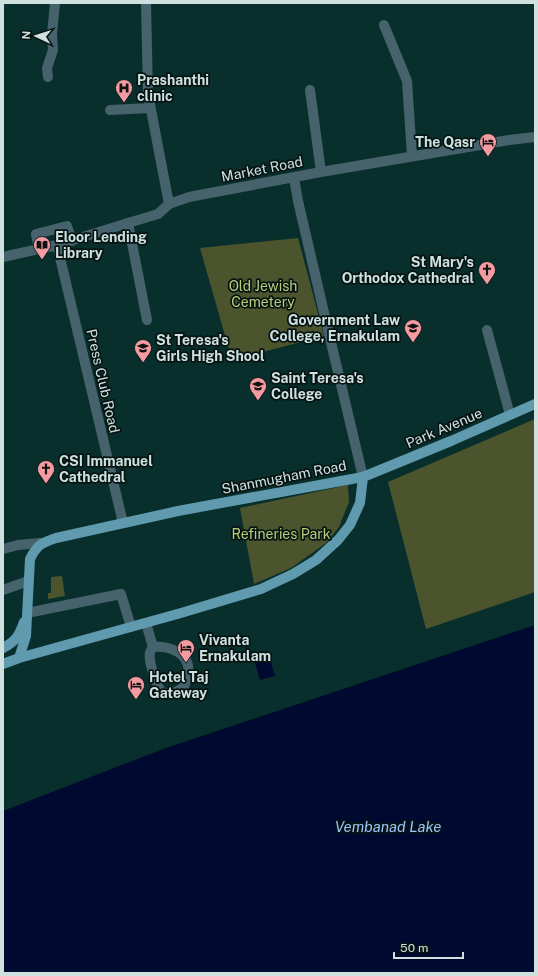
<svg xmlns="http://www.w3.org/2000/svg" width="538" height="976" viewBox="0 0 538 976" font-family="'Public Sans',sans-serif">
	<style>
		.green { fill: #4c542e }
		.water { fill: #000a30 }
		.lines { fill: none; stroke-linecap: round; stroke-linejoin: round }
		.minor { stroke: #46626c; stroke-width: 10 }
		.major { stroke: #5f9aaf; stroke-width: 10 }
		.labels { text-anchor: middle; stroke-width: 3.5; stroke-linejoin: round; paint-order: stroke }
		.poi-label { font-size: 14px; font-weight: bold; fill: #cee1df; stroke: #061413; text-anchor: start }
		.street-label { font-size: 14px; fill: #cee1df; stroke: #061413 }
		.park-label { font-size: 14px; fill: #bbcd78; stroke: #061413 }
		.water-label { font-size: 15px; font-style: italic; fill: #9cc3fa; stroke: #061413 }
	</style>
	<rect width="100%" height="100%" fill="#092f2c"/>
	<path class="green" d="M298,238l26,98 -92,24 -32,-112z
		M535,419v173l-109,37 -38,-147z
		M348,485l1,17 -10,25 -13,16 -35,25 -37,16 -14,-76z
		M62,576l3,20 -17,3v-6h3v-16z"/>
	<path class="water" d="M535,625v348h-532v-162l160,-62z
		M269,655l6,21 -15,4 -6,-20z"/>
	<g class="lines">
		<path class="minor" d="M146,3l2,91 21,110
			M384,25l23,56 5,75
			M48,77l-1,-9 6,-18 -1,-16 3,-31
			M310,90l11,82
			M110,110l40,-2
			M294,178l4,23 31,133 34,143
			M128,223l19,97
			M57,245l66,278
			M39,249l-3,-15 31,-8 5,15
			M3,257l54,-12 71,-22 30,-9 11,-10 20,-7 132,-25 188,-32 26,-3
			M487,330l23,85
			M3,549l15,-4 22,-2
			M3,590l25,-9
			M27,613l94,-19 10,33
			M146,623l7,24
			M153,647c17,-2 39,7 35,28 -1,4 -3,8 -4,12l-12,7 -10,-1c-5,-6 -14,-32 -12,-40 0,-2 2,-4 3,-6z"/>
		<path class="major" d="M3,648c13,-7 16,-12 21,-26
			M19,658l7,-22 4,-77c7,-14 11,-16 26,-21l122,-27 185,-34 88,-36 84,-37
			M3,664l16,-6 162,-45 80,-24 32,-15 23,-14 22,-20 12,-15 10,-22 3,-26"/>
	</g>
	<defs>
		<symbol id="hospital-pin" viewBox="-11 -11 22 30"><path d="M0 17L-7.5 6A9.5 9.5 0 1 1 7.5 6Z" fill="#f49aa1" stroke="#061413"/><path d="M-5-5h3v3.5h4V-5h3V5h-3V1.5h-4V5h-3Z" fill="#111"/></symbol>
		<symbol id="hotel-pin" viewBox="-11 -11 22 30"><path d="M0 17L-7.5 6A9.5 9.5 0 1 1 7.5 6Z" fill="#f49aa1" stroke="#061413"/><path d="M-6-4.5h1.5V1H6V5H4.5V3h-9V5H-6ZM-4 0a1.8 1.8 0 1 1 3.6 0ZM.5 0V-2.5h3Q6-2.5 6 0Z" fill="#111"/></symbol>
		<symbol id="library-pin" viewBox="-11 -11 22 30"><path d="M0 17L-7.5 6A9.5 9.5 0 1 1 7.5 6Z" fill="#f49aa1" stroke="#061413"/><path d="M-6-4Q-3-5.5-.7-3.5V5Q-3 3-6 4ZM6-4Q3-5.5 .7-3.5V5Q3 3 6 4Z" fill="#111"/></symbol>
		<symbol id="church-pin" viewBox="-11 -11 22 30"><path d="M0 17L-7.5 6A9.5 9.5 0 1 1 7.5 6Z" fill="#f49aa1" stroke="#061413"/><path d="M-1.2-6h2.4v3.5h3.3v2.4h-3.3V6h-2.4V-.1h-3.3v-2.4h3.3Z" fill="#111"/></symbol>
		<symbol id="university-pin" viewBox="-11 -11 22 30"><path d="M0 17L-7.5 6A9.5 9.5 0 1 1 7.5 6Z" fill="#f49aa1" stroke="#061413"/><path d="M0-5L7-2L0 1L-7-2ZM-4 1L0 2.5L4 1V4Q0 6-4 4Z" fill="#111"/></symbol>
		<symbol id="school-pin" viewBox="-11 -11 22 30"><path d="M0 17L-7.5 6A9.5 9.5 0 1 1 7.5 6Z" fill="#f49aa1" stroke="#061413"/><path d="M0-5L7-2L0 1L-7-2ZM-4 1L0 2.5L4 1V4Q0 6-4 4Z" fill="#111"/></symbol>
	</defs>
	<g fill-rule="evenodd">
		<use href="#hospital-pin" x="114" y="78" width="20" height="27"/>
		<use href="#hotel-pin" x="478" y="132" width="20" height="27"/>
		<use href="#library-pin" x="32" y="235" width="20" height="27"/>
		<use href="#church-pin" x="477" y="260" width="20" height="27"/>
		<use href="#university-pin" x="403" y="318" width="20" height="27"/>
		<use href="#school-pin" x="133" y="338" width="20" height="27"/>
		<use href="#university-pin" x="248" y="376" width="20" height="27"/>
		<use href="#church-pin" x="36" y="459" width="20" height="27"/>
		<use href="#hotel-pin" x="176" y="638" width="20" height="27"/>
		<use href="#hotel-pin" x="126" y="675" width="20" height="27"/>
	</g>
	<g class="labels">
		<g class="poi-label">
			<text x="137" y="85">Prashanthi<tspan x="137" dy="16">clinic</tspan></text>
			<text x="475" y="147" text-anchor="end">The Qasr</text>
			<text x="55" y="242">Eloor Lending<tspan x="55" dy="16">Library</tspan></text>
			<text x="474" y="267" text-anchor="end">St Mary's<tspan x="474" dy="16">Orthodox Cathedral</tspan></text>
			<text x="400" y="325" text-anchor="end">Government Law<tspan x="400" dy="16">College, Ernakulam</tspan></text>
			<text x="156" y="345">St Teresa's<tspan x="156" dy="16">Girls High Shool</tspan></text>
			<text x="271" y="383">Saint Teresa's<tspan x="271" dy="16">College</tspan></text>
			<text x="59" y="466">CSI Immanuel<tspan x="59" dy="16">Cathedral</tspan></text>
			<text x="199" y="645">Vivanta<tspan x="199" dy="16">Ernakulam</tspan></text>
			<text x="149" y="682">Hotel Taj<tspan x="149" dy="16">Gateway</tspan></text>
		</g>
		<g class="street-label">
			<text transform="translate(262 169) rotate(-11)" y="5">Market Road</text>
			<text transform="translate(103 381) rotate(77)" y="5">Press Club Road</text>
			<text transform="translate(444 428) rotate(-23)" y="5">Park Avenue</text>
			<text transform="translate(284 477) rotate(-11)" y="5">Shanmugham Road</text>
		</g>
		<g class="park-label">
			<text x="263" y="291">Old Jewish<tspan x="263" dy="16">Cemetery</tspan></text>
			<text x="281" y="539">Refineries Park</text>
		</g>
		<g class="water-label">
			<text x="388" y="832">Vembanad Lake</text>
		</g>
	</g>
	<rect width="538" height="976" fill="none" stroke="#cee1df" stroke-width="8"/>
	<g transform="translate(36 36) rotate(274)" stroke="#061413" stroke-width="3" paint-order="stroke">
	<path d="M0-3L7 15L0 10L-7 15Z" fill="#cee1df"/>
	<text y="-6" font-size="11" font-weight="bold" text-anchor="middle" fill="#cee1df">N</text>
	</g>
	<path d="M394 952v6h69v-6" fill="none" stroke="#cee1df" stroke-width="2"/>
	<text x="400" y="952" font-size="12" fill="#cee1df" stroke="#061413" stroke-width="3" paint-order="stroke">50 m</text>
</svg>
